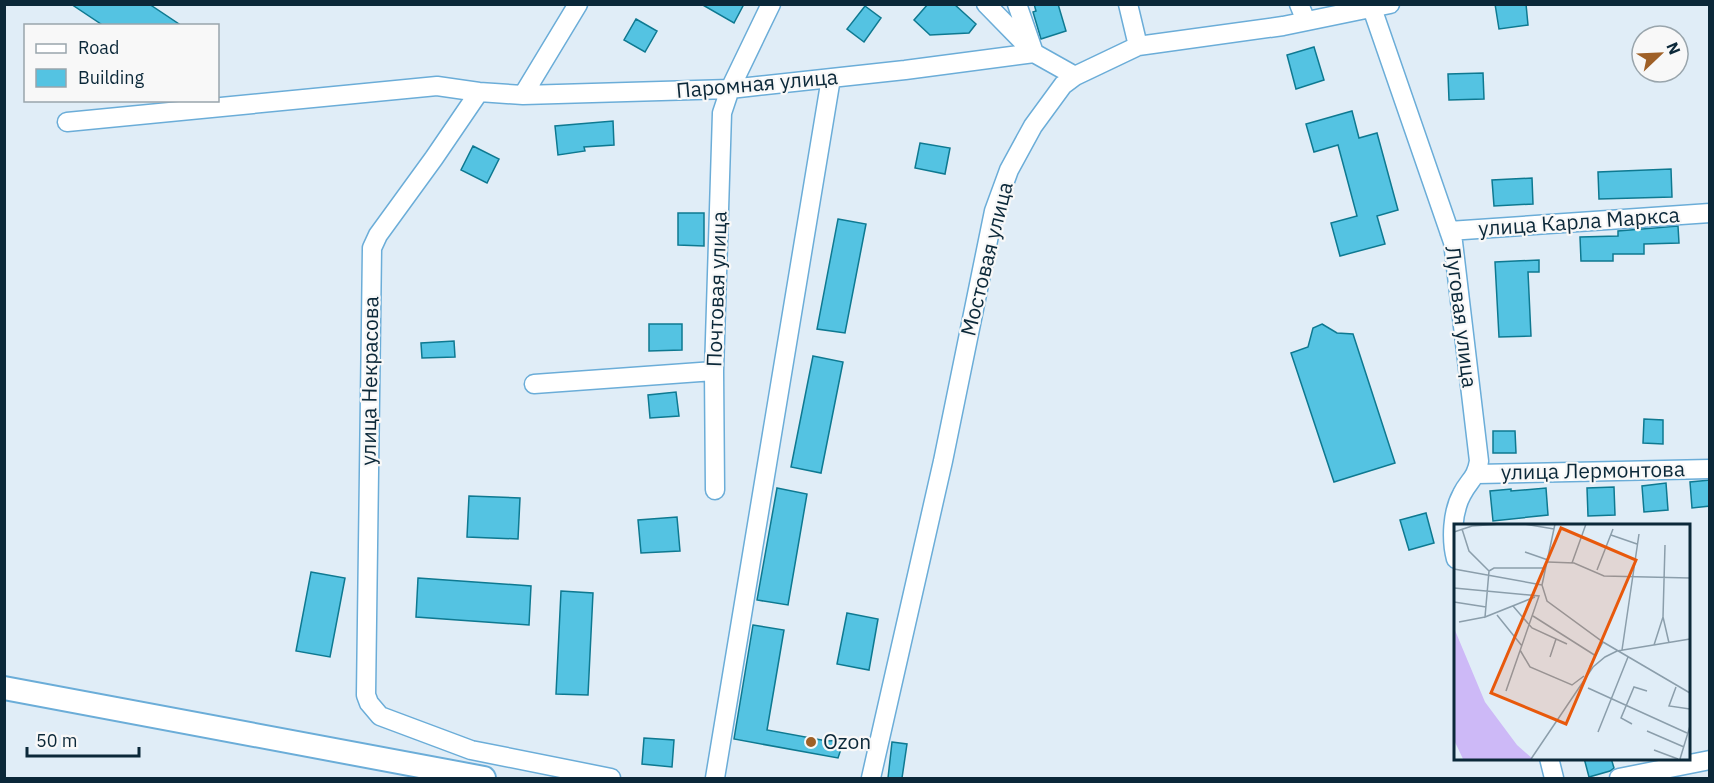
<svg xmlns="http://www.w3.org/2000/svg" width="1714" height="783" viewBox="0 0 1714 783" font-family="'IBM Plex Sans',sans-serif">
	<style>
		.building { fill: #54c3e2; stroke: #0e7991; stroke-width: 1.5 }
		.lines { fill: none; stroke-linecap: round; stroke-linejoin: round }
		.minor-casing { stroke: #6badd8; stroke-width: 21 }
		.tertiary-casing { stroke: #6badd8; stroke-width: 26 }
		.minor { stroke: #fff; stroke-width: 18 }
		.tertiary { stroke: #fff; stroke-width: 22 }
		.poi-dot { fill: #9f6027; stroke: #f8f8f8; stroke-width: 2 }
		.labels { text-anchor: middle; stroke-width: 4.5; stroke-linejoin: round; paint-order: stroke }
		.street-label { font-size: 21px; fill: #0b2839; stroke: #f8f8f8 }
		.poi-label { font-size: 21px; fill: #0b2839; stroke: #f8f8f8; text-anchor: start }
		.inset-road { fill: none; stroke: #8b9eab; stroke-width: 1.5 }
		.view { fill: #e8590c; fill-opacity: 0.15; stroke: #e8590c; stroke-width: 3 }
		.inset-edge { fill: none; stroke: #0b2839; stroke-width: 3 }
	</style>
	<rect width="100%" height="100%" fill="#e0edf7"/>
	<path class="building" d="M71,4h78l33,22h-78z
		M701,4h43l-10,19z
		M928,4h26l22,20 -7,9 -39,2 -16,-15z
		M1034,4h24l8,27 -25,8 -8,-27 3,-1z
		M1495,4h31l2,21 -29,4z
		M865,6l16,12 -17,24 -17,-13z
		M636,19l21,12 -12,21 -21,-12z
		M1314,47l10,33 -28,9 -9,-34z
		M1483,73l1,26 -35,1 -1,-26z
		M1352,111l7,27 18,-5 21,77 -21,6 8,28 -45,12 -9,-33 26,-7 -19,-71 -24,7 -8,-28z
		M613,121l1,24 -30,2 1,4 -27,4 -3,-29z
		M920,143l30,5 -5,26 -30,-6z
		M473,146l26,13 -12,24 -26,-13z
		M1671,169l1,28 -73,2 -1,-27z
		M1532,178l1,26 -39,2 -2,-26z
		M678,213h26v33l-26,-1z
		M838,219l28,5 -21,109 -28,-4z
		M1678,226l1,17 -35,1v10h-31v7h-32l-1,-24 38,-1v-5z
		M1539,260v12h-11l3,64 -32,1 -4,-75z
		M649,324h33v26l-33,1z
		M1322,324l15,9 16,1 42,129 -61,19 -43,-129 17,-6 5,-19z
		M454,341l1,16 -33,1 -1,-15z
		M813,356l30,6 -22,111 -30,-6z
		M676,392l3,24 -29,2 -2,-23z
		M1644,419l19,1v24l-20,-1z
		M1493,431h22l1,22h-23z
		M1710,480v26l-18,2 -2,-26z
		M1666,483l2,27 -24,2 -2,-26z
		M1614,487l1,28 -27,1 -1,-28z
		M777,488l30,6 -19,111 -31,-5z
		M1546,488l2,27 -55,6 -3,-30 21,-2v2z
		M469,496l51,2 -2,41 -51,-2z
		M1426,513l8,30 -25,7 -9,-30z
		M677,517l3,34 -39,2 -3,-33z
		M311,572l34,6 -15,79 -34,-6z
		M418,578l113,8 -2,39 -113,-8z
		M561,591l32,2 -5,102 -32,-1z
		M847,613l31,6 -9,51 -32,-6z
		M753,625l31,5 -17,100 60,11 17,-1 -6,18 -104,-19z
		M644,738l30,2 -2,27 -30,-3z
		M892,742l15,2 -5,34h-14z
		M1584,758h27l3,10 -4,3 -21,6z"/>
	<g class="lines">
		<defs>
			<path id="minor" d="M986,4l48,49 41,23
				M1128,4l10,42
				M1299,4l7,17
				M1372,8l81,234 26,219c-3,18 -10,19 -17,33 -10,18 -11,46 -6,65
				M479,92l-45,66 -56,77 -6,13 -6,447 3,8 11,13 91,34 140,28
				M523,95l55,-91
				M67,122l370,-36 42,6 44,3 207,-6 175,-19 129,-17 -17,-49
				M1449,231l261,-18
				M534,384l180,-13
				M1477,474l233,-5
				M715,490l-1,-119 8,-258 8,-24 41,-85
				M1549,758l5,20
				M715,778l116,-700
				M871,778l72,-317 51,-250 15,-41 24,-44 30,-41 12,-9 63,-30 145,-20 107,-22
				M1619,778l91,-18"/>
			<path id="tertiary" d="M4,688l480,90"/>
		</defs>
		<use href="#minor" class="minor-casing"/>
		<use href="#tertiary" class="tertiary-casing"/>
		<use href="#minor" class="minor"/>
		<use href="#tertiary" class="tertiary"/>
	</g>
	<circle class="poi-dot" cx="811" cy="742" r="6"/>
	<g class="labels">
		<g class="street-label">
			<text transform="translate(757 84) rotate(-5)" y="7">Паромная улица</text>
			<text transform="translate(1579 222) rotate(-4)" y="7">улица Карла Маркса</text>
			<text transform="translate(987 259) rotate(-76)" y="7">Мостовая улица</text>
			<text transform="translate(717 289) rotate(-88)" y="7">Почтовая улица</text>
			<text transform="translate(1461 317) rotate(83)" y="7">Луговая улица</text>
			<text transform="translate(370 381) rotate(-89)" y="7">улица Некрасова</text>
			<text transform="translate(1593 471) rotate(-1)" y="7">улица Лермонтова</text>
		</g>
		<g class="poi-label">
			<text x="823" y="749">Ozon</text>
		</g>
	</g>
	<g transform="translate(1454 524)">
		<rect width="236" height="236" fill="#e0edf7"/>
		<path d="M0,104l31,74 32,43 16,14h-70l-9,-19z" fill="#cdb9f7"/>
		<path class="inset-road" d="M70,0l30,5M101,0l-13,61 5,16 56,41 87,51M8,5l7,22 20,20 -4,46 50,-20M0,8l18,-6 29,-2M157,11l26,9M211,21l-2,72 6,26M71,28l23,8M94,38l26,1 30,13 86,2M118,39l14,-39M0,45l88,16M143,46l16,-41M35,47l5,-3h52M0,64l85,8 -33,95M0,78l32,5M59,82l19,22 35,16M43,91l25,31M79,92l63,40M5,98l26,-5M200,121l9,-28M66,126l10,17 42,18 12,-9M168,126l17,-116M96,133l6,-18M136,142l13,-24M222,163l-7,19 21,3M134,164l99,45M178,200l-11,-6 13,-31 13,4M193,207l37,16M144,208l30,-75M200,226l24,9M77,235l62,-92 12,-10 12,-6 73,-12M226,235l10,-33"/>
		<path class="view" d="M107,4l75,32 -70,164 -75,-31z"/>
		<rect width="236" height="236" class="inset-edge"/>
	</g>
	<rect width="1714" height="783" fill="none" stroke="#0b2839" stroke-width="12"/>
	<rect x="24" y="24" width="195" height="78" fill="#f8f8f8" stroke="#99a5ac" stroke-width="1.5"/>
	<rect x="36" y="44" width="30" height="9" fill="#ffffff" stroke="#99a5ac" stroke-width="1.5"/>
	<text x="78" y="54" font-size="18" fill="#0b2839">Road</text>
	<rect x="36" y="69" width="30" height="18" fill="#54c3e2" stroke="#99a5ac" stroke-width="1.5"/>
	<text x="78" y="84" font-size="18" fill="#0b2839">Building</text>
	<g transform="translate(1660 54) rotate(67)"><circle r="28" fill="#f8f8f8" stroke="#99a5ac" stroke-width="1.5"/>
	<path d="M0-4.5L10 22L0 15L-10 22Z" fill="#9f6027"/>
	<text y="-9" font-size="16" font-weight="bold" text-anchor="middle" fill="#0b2839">N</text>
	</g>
	<path d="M27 747v9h112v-9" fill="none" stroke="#0b2839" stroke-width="3"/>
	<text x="36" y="747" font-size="18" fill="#0b2839" stroke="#f8f8f8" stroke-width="4.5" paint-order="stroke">50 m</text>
</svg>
